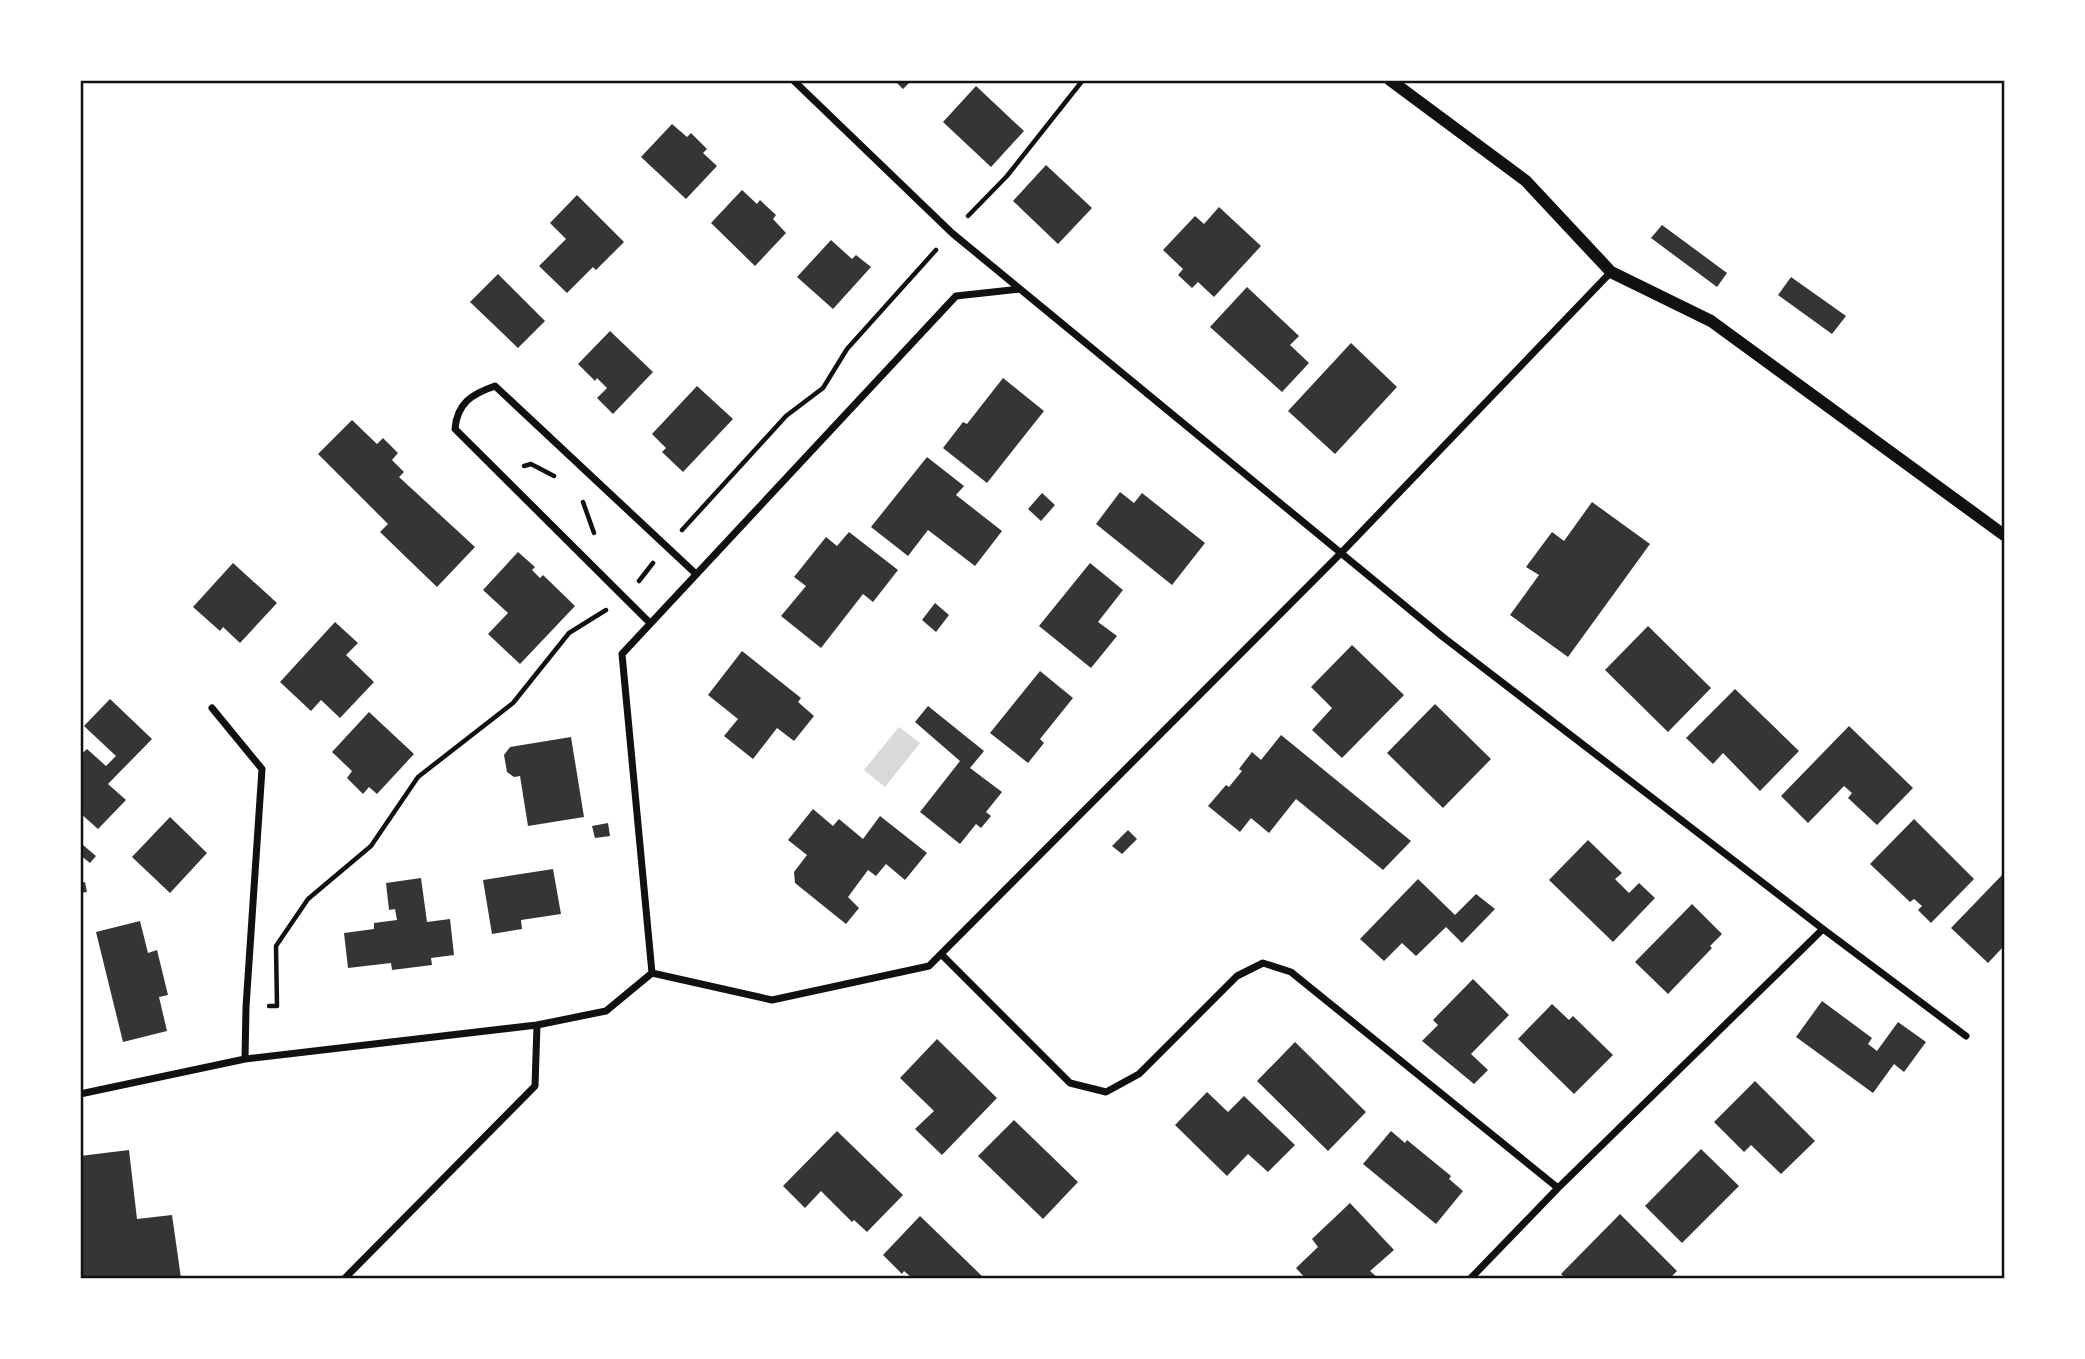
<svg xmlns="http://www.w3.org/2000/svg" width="2085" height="1359" viewBox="0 0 2085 1359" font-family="'IBM Plex Serif',serif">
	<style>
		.water { fill: #d9d9d9 }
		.building { fill: #353535 }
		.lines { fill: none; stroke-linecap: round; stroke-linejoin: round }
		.path { stroke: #111; stroke-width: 4.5 }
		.minor { stroke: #111; stroke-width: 7 }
		.tertiary { stroke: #111; stroke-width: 12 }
		.neatline { fill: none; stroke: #111; stroke-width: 2.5 }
	</style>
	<rect width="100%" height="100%" fill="#fff"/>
	<path class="water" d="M899,727l21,16 -35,44 -21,-17z"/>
	<path class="building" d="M894,80h18l-9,9z
		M976,86l48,45 -33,36 -48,-45z
		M672,124l15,13 4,-4 16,16 -4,4 14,13 -31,33 -45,-42z
		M1046,165l46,43 -34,36 -45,-43z
		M742,190l15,14 3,-4 16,15 -3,4 13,14 -31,33 -44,-43z
		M577,195l47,47 -28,28 -3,-3 -26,26 -28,-27 27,-27 -16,-16z
		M1219,207l42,39 -47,51 -16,-15 -6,6 -14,-13 5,-6 -20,-19 32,-34 9,8z
		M1662,225l65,48 -10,14 -66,-49z
		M831,240l21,19 4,-4 15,12 -38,42 -36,-32z
		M498,274l47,47 -27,27 -48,-46z
		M1791,277l55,39 -14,18 -54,-39z
		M1247,287l52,49 -9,9 19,18 -27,29 -72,-65z
		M610,331l43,41 -40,42 -16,-16 10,-10 -10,-10 -2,3 -17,-17z
		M1351,343l46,44 -62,67 -47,-43z
		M1003,378l41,33 -57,72 -44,-35 20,-26 4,2z
		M697,386l36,33 -50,53 -21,-20 4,-4 -14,-14z
		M352,420l25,24 6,-6 15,15 -6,7 12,12 -5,5 76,70 -38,40 -57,-55 8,-8 -70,-70z
		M927,457l37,29 -8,9 46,36 -27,35 -47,-36 -20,26 -37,-29z
		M1120,492l14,11 8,-10 63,50 -33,42 -76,-61z
		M1042,493l13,12 -14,16 -13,-12z
		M1592,502l58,42 -82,113 -58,-42 29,-40 -13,-8 26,-35 12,9z
		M849,532l49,38 -25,32 -10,-8 -42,54 -40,-32 25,-30 -12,-9 32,-40 11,9z
		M518,552l17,15 -3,3 8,8 3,-3 32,31 -55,58 -32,-30 20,-21 -25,-23z
		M233,563l44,40 -37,40 -17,-16 -3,4 -27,-24z
		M1090,563l33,27 -25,32 19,14 -26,32 -52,-42z
		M935,603l14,12 -13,17 -14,-12z
		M335,622l23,21 -12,12 28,27 -34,36 -19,-18 -10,11 -31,-29z
		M1648,626l63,62 -43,44 -63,-62z
		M1352,645l52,50 -62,63 -30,-28 20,-22 -21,-21z
		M742,651l59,47 -3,4 16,14 -20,25 -17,-13 -24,31 -29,-23 14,-17 -30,-24z
		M1040,671l33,27 -33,41 4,4 -16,20 -38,-30z
		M1735,689l64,62 -39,40 -37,-38 -10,11 -27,-26z
		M110,699l42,40 -44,45 18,16 -28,29 -18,-16v-58l7,-6 19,17 10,-10 -32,-30z
		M1435,704l56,55 -48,49 -56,-55z
		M928,706l56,45 -14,17 32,24 -16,20 5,4 -10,12 -5,-4 -16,20 -40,-32 40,-51 -45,-39z
		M369,712l45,42 -37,40 -8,-7 -6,7 -16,-16 5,-7 -20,-19z
		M1849,726l64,62 -36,37 -29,-27 4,-5 -8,-7 -36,37 -27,-27z
		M1281,735l130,106 -28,29 -87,-71 -27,34 -18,-15 -11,14 -32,-26 18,-21 3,2 13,-16 -3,-2 13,-17 9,8z
		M571,737l13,80 -56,9 -8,-50 -6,1 -7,-5 -3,-17 6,-8z
		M813,809l20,17 6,-7 24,20 17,-23 47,37 -22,27 -19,-16 -10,12 -8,-6 -20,27 11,11 -13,16 -51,-41 -1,-11 13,-17 -19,-15z
		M170,817l37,36 -37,40 -38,-36z
		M1914,819l60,60 -43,44 -13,-13 4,-4 -8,-7 -4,3 -40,-38z
		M608,823l2,13 -15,2 -3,-12z
		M1128,830l9,9 -15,15 -10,-8z
		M1588,840l34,33 -7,6 14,14 10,-10 16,15 -42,44 -64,-62z
		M83,845l13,11 -6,7 -10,-8v-7z
		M553,869l8,45 -40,6 1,9 -30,5 -9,-54z
		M2004,873v73l-16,17 -37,-35z
		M421,878l6,44 23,-3 4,36 -23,3 1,7 -40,5 -1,-7 -43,5 -4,-35 30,-4v-6l23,-3 -2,-11 -6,1 -3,-27z
		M1418,879l37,36 21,-21 19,15 -33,34 -16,-16 -30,29 -14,-13 -18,18 -24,-22z
		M85,882l2,10 -7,1v-10z
		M1692,904l30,30 -12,12 2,2 -44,46 -33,-32z
		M140,921l8,32 9,-3 11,45 -9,2 8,34 -44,11 -27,-110z
		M1473,979l36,36 -38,39 17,16 -14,14 -52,-43 16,-16 -5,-5z
		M1822,1001l50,37 -4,6 9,7 21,-29 28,20 -22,30 -10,-8 -21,29 -77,-56z
		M1552,1004l17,16 4,-4 40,39 -39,39 -56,-55z
		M937,1039l60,59 -55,57 -27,-26 19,-18 -34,-33z
		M1295,1042l71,70 -38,39 -71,-70z
		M1755,1081l60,60 -34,33 -30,-29 -7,7 -30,-30z
		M1207,1092l21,20 16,-16 51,49 -27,27 -20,-18 -21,22 -52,-51z
		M1014,1120l64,62 -35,37 -65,-63z
		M837,1131l66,64 -36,37 -13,-12 -2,2 -31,-31 -16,17 -22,-22z
		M1391,1131l14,12 2,-3 44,36 -2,3 14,12 -27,33 -73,-60z
		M1701,1149l38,37 -57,57 -37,-37z
		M129,1150l8,69 35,-4 9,63h-101v-122z
		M1350,1203l44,47 -24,21 8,7h-73l-9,-10 22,-21 -6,-8z
		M1620,1214l57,57 -7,7h-105l-4,-4z
		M920,1216l64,62h-75l2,-1 -7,-6 -2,3 -19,-19z"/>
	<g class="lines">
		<path class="path" d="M968,216l39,-40 76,-96
			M524,466l7,-2 23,12
			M583,502l11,31
			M682,530l104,-114 37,-28 24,-39 89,-99
			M639,581l14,-18
			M269,1006h8l-1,-60 32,-47 63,-53 47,-69 95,-74 56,-70 37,-23"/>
		<path class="minor" d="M793,80l159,153 68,56
			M650,623l-195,-194c2,-26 17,-35 40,-43l201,188
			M212,708l50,61 -16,238 -1,52
			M941,954l129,129 36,9 33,-18 98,-98 26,-13 28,9 267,216
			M652,973l-30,-319 334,-358 64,-7 423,348 380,292 143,107
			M80,1094l165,-35 292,-34 69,-14 46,-38 120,27 157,-34 413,-414 269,-280
			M345,1278l190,-192 2,-61
			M1471,1278l87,-90 265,-259"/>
		<path class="tertiary" d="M1390,80l136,101 85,91 100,49 293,214"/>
	</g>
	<rect width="2085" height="1359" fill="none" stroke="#ffffff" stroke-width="164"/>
	<rect x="82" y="82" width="1921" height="1195" class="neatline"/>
</svg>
